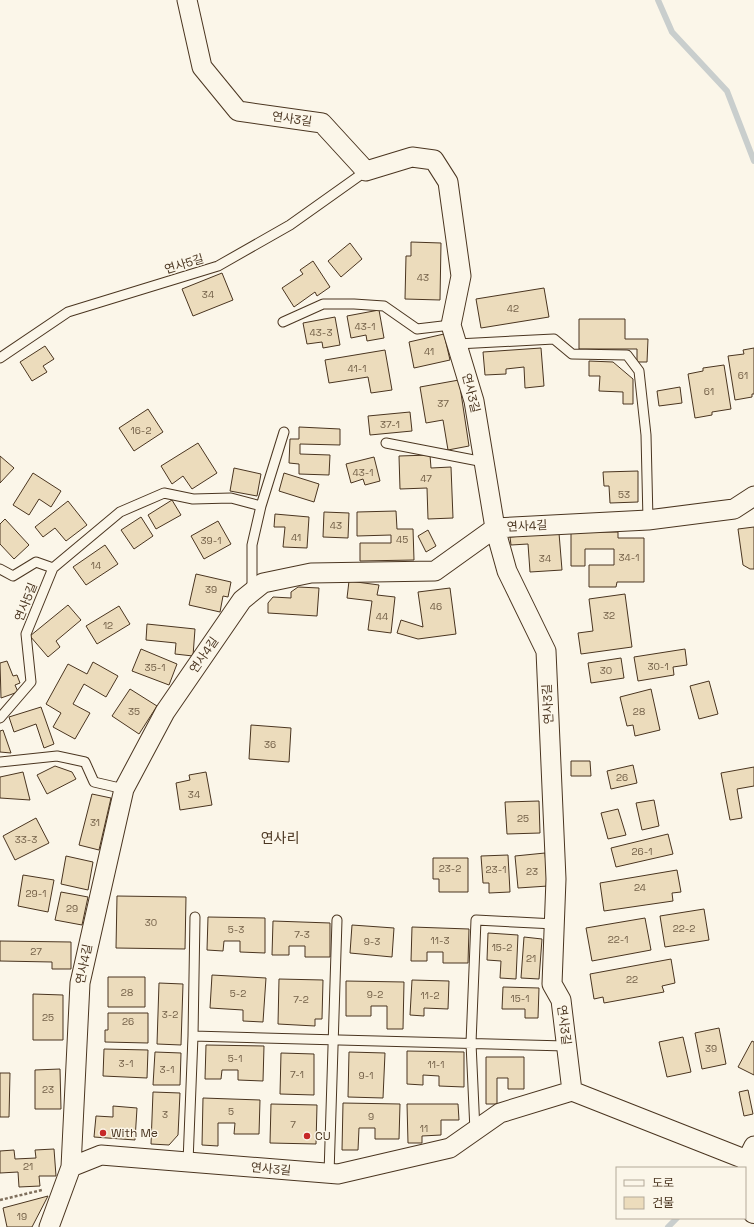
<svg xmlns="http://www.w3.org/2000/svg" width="754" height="1227" viewBox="0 0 754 1227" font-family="'Space Grotesk','Noto Sans KR',sans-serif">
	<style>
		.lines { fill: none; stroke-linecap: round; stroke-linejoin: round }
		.stream { stroke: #c9cecd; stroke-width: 6 }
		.building { fill: #ecdcbc; stroke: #4a3520 }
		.service-casing { stroke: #4a3520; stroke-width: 11 }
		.minor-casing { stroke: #4a3520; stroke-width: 21 }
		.tertiary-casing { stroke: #4a3520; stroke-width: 24 }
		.path { stroke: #7f6f5c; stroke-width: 2.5; stroke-dasharray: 3 2; stroke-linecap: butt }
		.service { stroke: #fbf6e9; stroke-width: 9 }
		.minor { stroke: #fbf6e9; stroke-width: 19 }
		.tertiary { stroke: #fbf6e9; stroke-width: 22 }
		.poi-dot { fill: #c62828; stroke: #fbf6e9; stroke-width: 1.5 }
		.labels { text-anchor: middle; stroke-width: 3; stroke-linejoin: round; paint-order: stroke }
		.number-label { font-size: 10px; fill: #725f47 }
		.street-label { font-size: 12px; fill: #4a3520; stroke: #fbf6e9 }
		.poi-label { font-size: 12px; fill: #4a3520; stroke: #fbf6e9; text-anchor: start }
		.quarter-label { font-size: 14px; fill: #4a3520; stroke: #fbf6e9 }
	</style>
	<rect width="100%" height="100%" fill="#fbf6e9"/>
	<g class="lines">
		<path class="stream" d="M658,0l14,32 55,59 27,70
			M668,1227l9,-9"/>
	</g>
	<path class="building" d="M411,242l30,1 -1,57 -35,-1 1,-43h5z
		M350,243l12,16 -21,18 -13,-16z
		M313,261l17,26 -13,9 -2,-4 -21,15 -12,-19 21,-14 -3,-4z
		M222,273l11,27 -40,16 -11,-27z
		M544,288l5,29 -68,11 -5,-29z
		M379,310l5,28 -17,3 -1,-6 -15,3 -4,-22z
		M335,317l5,28 -17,3 -1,-6 -15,2 -4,-21z
		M579,319h46v20h23l-1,23h-10v-13h-58z
		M444,334l6,26 -36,8 -5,-26z
		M45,346l9,13 -11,7 4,6 -15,9 -12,-19z
		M541,348l3,38 -19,2 -1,-21 -18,2v5l-21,1 -2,-23z
		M754,348v46h-2v3l-17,3 -7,-44 16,-2 -1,-4z
		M385,350l7,40 -21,3 -3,-16 -39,6 -4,-23z
		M589,361l24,1 20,17v25h-10v-12l-24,-1 1,-15h-11z
		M724,365l7,44 -19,3v3l-17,3 -7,-44 15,-3v-3z
		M459,380l10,66 -21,4 -5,-30 -17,3 -6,-36z
		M680,387l2,16 -23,3 -2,-15z
		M148,409l15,23 -29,19 -15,-23z
		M410,412l2,19 -42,4 -2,-19z
		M299,427l41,2v16l-40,-1v10l30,1 -1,20 -30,-1v-10l-10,-1 1,-24h9z
		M198,443l19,30 -25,16 -9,-13 -11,8 -11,-18z
		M430,455l1,13 20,-1 2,51 -25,1 -1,-31 -27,1 -1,-33z
		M0,456l14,12 -14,15z
		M374,457l6,24 -15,4 -2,-6 -12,4 -5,-19z
		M234,468l27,6 -4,22 -27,-5z
		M638,471v31l-28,1 -1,-17h-5l-1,-14z
		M33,473l28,18 -10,16 -12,-8 -10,16 -16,-10z
		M284,473l35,11 -5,18 -35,-11z
		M172,500l9,15 -25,14 -8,-14z
		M68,501l19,24 -21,16 -11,-13 -12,9 -8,-10z
		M396,511l1,18h16l1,31 -54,1v-18h31v-8l-34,1v-24z
		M324,512l25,1 -1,25 -25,-1z
		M275,514l34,3 -2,31 -24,-1 2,-20h-11z
		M141,517l12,19 -19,13 -13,-19z
		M5,519l24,26 -15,14 -14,-15v-20z
		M218,521l13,23 -27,15 -13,-23z
		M754,527v42h-4l-7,-4 -5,-36z
		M428,530l8,16 -10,6 -8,-16z
		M571,532h47v6h26v44h-27l-1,5h-27v-22h25v-16h-29v17h-14z
		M559,533l3,37 -32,2 -2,-28 -17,1 -1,-8z
		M105,545l13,19 -32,21 -13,-18z
		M196,574l35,8 -3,15 -5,-1 -3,16 -31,-7z
		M349,581l30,4 -2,10 18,2 -4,36 -23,-3 4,-29 -25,-3z
		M298,587l21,1 -2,28 -49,-3v-10l5,-6 18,1v-6z
		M450,588l6,46 -38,5 -21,-6 4,-13 22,7 -5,-35z
		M625,594l7,53 -51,7 -3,-21 15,-2 -4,-32z
		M68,605l13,15 -25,21 4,6 -12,10 -18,-21z
		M119,606l11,18 -33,20 -11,-18z
		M147,624l48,5 -2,27 -18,-2 1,-11 -30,-3z
		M141,649l36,15 -8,21 -37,-14z
		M685,649l2,16 -14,2 1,8 -36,6 -4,-24z
		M621,658l3,20 -33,5 -3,-20z
		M7,661l6,15 4,-1 3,8 -5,2 3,7 -17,6 -1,-35z
		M93,662l25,14 -12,21 -22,-13 -11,20 17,9 -15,26 -22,-12 8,-14 -15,-9 22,-40 19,10z
		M709,681l9,33 -19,5 -9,-33z
		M130,689l27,17 -18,28 -27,-18z
		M651,689l9,41 -25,6 -2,-11 -6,1 -7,-29z
		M41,707l13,37 -10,4 -8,-24 -22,8 -5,-15z
		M251,725l40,3 -2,34 -40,-3z
		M3,730l8,23 -11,-1v-21z
		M571,761h19l1,15h-20z
		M633,765l4,18 -26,6 -4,-18z
		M55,766l17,6 4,7 -29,15 -10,-19z
		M754,767v19l-17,3 5,29 -12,2 -9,-47z
		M23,772l7,28 -30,-2v-21z
		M206,772l6,33 -32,5 -4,-27 14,-3 -1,-5z
		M92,794l19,4 -12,52 -20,-5z
		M654,800l5,26 -17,4 -6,-27z
		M539,801l1,32 -33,1 -2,-32z
		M618,809l8,26 -18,4 -7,-26z
		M36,818l13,25 -34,17 -12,-24z
		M668,834l5,20 -57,13 -5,-19z
		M545,853l3,33 -30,2 -3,-32z
		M508,855l2,37 -21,1v-10h-6l-2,-27z
		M66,856l27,6 -5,28 -27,-6z
		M433,858h35v34h-29v-13h-6z
		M677,870l4,22 -9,1 1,8 -69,10 -4,-28z
		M23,875l31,5 -6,32 -30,-6z
		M61,892l27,5 -6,28 -27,-5z
		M117,896l69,1 -1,52 -69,-1z
		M704,909l5,31 -44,7 -5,-31z
		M208,917l57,1v35l-25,-1v-11h-16l-1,10 -16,-1z
		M645,918l6,32 -59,11 -6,-33z
		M273,921l57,2v34h-25v-11h-16v9h-17z
		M352,925l42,3 -2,29 -42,-4z
		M412,927l57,2 -1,34h-25v-11h-16v9h-16z
		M488,933l30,2 -2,44 -16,-1 1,-17 -14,-1z
		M524,937l18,2 -3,40 -18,-1z
		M0,941l71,1v27h-19v-7l-52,-1z
		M671,959l4,24 -13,3 2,6 -60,11 -1,-6 -9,2 -4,-25z
		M212,975l54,3 -3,44 -20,-1v-11l-33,-2z
		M108,977h37v30h-37z
		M279,979l44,1 -1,39h-7v7l-37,-2z
		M412,980l37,1 -1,28 -24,-1v8l-14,-1z
		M346,981l58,1 -1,47h-16v-23h-16v10h-25z
		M159,983l24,1 -2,61 -24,-1z
		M503,987l36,1 -1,30h-13v-9h-23z
		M33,994l30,1v45h-30z
		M108,1013h40v30l-43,-1v-12h3z
		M719,1028l7,36 -24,5 -7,-36z
		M683,1037l8,35 -24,5 -8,-35z
		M752,1041l2,1v33l-16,-8z
		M206,1045l58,1 -1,35 -25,-1v-10h-16l-1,9h-16z
		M104,1049l44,1 -1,28 -44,-2z
		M407,1051l57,1v35l-25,-1v-10l-16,-1v10l-16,-1z
		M155,1052l26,1 -1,32h-27z
		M349,1052l36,1 -2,45 -35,-1z
		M281,1053l33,1v41l-34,-1z
		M486,1057h38v32h-16v-11h-11v26h-11z
		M60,1069l1,40h-26v-39z
		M0,1073h10l-1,44h-9z
		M748,1090l5,24 -9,2 -5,-24z
		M153,1092l27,1 -2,42 -9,10 -18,-1z
		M203,1098l57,2 -1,34h-25l1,-11h-17v23l-16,-1z
		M343,1103l57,1 -1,35h-24v-11h-16l-1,22h-16z
		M271,1104l46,1 -1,39 -46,-1z
		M407,1104h51l1,16h-18v15l-19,1v7h-14z
		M113,1106l24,2 -2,32 -41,-3 2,-21 17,1z
		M54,1149l2,27h-17l1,10 -21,1 -1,-15 -18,1v-22l14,-1 1,9 21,-1 -1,-8z
		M48,1196l-16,31h-25l-4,-19z"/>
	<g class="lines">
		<defs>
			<path id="service" d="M283,322l40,-18h31l30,2 33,23 34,-4
				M457,344l97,-5 18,15 55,1 12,16 7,64 2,85
				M0,358l68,-46 150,-46 72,-41 76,-54
				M386,443l98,19
				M53,568l67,-56 44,-19 29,6 38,-1 30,8
				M0,569l13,7 23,-14 17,6 -27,66 5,48 -31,36
				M252,591v-46l9,-39 23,-74
				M0,762l57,-6 28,6 9,20 30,7
				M193,1036l2,-119
				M475,1131l-4,-88 5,-123 79,4
				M188,1162l5,-126 373,10
				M329,1174l8,-254"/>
			<path id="minor" d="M572,1091l175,69
				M754,1146l-7,14 1,18 6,-1
				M71,1167l30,-12 237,19 112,-26 50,-35 72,-22 -11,-91 -9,-16 4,-105 -10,-228 -39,-80 -12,-43 -21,-127 -23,-76 10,-49 -13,-94 -14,-22 -22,-3 -46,14 -44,-48 -84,-12 -36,-44 -15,-67
				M49,1227l22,-60 9,-184 44,-194 41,-77 77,-112 21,-17 48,-10 124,-2 60,-43 153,-8 86,-11 20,-13"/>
			<path id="tertiary" d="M745,1186l9,26"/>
		</defs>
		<use href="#service" class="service-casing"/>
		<use href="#minor" class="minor-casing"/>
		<use href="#tertiary" class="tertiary-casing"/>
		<path class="path" d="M0,1200l42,-10"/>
		<use href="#service" class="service"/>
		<use href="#minor" class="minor"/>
		<use href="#tertiary" class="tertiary"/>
	</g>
	<g class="poi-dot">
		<circle cx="103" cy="1133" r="4"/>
		<circle cx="307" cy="1136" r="4"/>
	</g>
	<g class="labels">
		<g class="number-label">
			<text x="423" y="281">43</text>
			<text x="208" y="298">34</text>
			<text x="513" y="312">42</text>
			<text x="365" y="330">43-1</text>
			<text x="321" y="336">43-3</text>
			<text x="429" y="355">41</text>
			<text x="357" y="372">41-1</text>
			<text x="743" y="379">61</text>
			<text x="709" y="395">61</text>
			<text x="443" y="407">37</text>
			<text x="390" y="428">37-1</text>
			<text x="141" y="434">16-2</text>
			<text x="363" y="476">43-1</text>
			<text x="426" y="482">47</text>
			<text x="624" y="498">53</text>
			<text x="336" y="529">43</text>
			<text x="296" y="541">41</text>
			<text x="402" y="543">45</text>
			<text x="211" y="544">39-1</text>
			<text x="629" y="561">34-1</text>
			<text x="545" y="562">34</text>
			<text x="96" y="569">14</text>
			<text x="211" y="593">39</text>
			<text x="436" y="610">46</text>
			<text x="609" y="619">32</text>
			<text x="382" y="620">44</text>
			<text x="108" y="629">12</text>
			<text x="658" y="670">30-1</text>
			<text x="155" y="671">35-1</text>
			<text x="606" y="674">30</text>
			<text x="134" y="715">35</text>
			<text x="639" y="715">28</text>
			<text x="270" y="748">36</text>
			<text x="622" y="781">26</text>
			<text x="194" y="798">34</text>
			<text x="523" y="822">25</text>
			<text x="95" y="826">31</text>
			<text x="26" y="843">33-3</text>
			<text x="642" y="855">26-1</text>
			<text x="450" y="872">23-2</text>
			<text x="496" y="873">23-1</text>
			<text x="532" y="875">23</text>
			<text x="640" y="891">24</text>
			<text x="36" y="897">29-1</text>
			<text x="72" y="912">29</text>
			<text x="151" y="926">30</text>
			<text x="684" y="932">22-2</text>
			<text x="236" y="933">5-3</text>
			<text x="302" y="938">7-3</text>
			<text x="618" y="943">22-1</text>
			<text x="440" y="944">11-3</text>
			<text x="372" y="945">9-3</text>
			<text x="502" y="951">15-2</text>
			<text x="36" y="955">27</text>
			<text x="531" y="962">21</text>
			<text x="632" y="983">22</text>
			<text x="127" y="996">28</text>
			<text x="238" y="997">5-2</text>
			<text x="375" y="998">9-2</text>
			<text x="430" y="999">11-2</text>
			<text x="520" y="1002">15-1</text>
			<text x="301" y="1003">7-2</text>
			<text x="170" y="1018">3-2</text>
			<text x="48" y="1021">25</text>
			<text x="128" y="1025">26</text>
			<text x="711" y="1052">39</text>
			<text x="235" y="1062">5-1</text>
			<text x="126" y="1067">3-1</text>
			<text x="436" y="1068">11-1</text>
			<text x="167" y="1073">3-1</text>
			<text x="297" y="1078">7-1</text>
			<text x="366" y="1079">9-1</text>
			<text x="48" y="1093">23</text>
			<text x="231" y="1115">5</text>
			<text x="165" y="1118">3</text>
			<text x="371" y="1120">9</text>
			<text x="293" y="1128">7</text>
			<text x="424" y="1132">11</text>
			<text x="28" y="1170">21</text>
			<text x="22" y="1220">19</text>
		</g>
		<g class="street-label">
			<text transform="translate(292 119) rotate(8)" y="4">연사3길</text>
			<text transform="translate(184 264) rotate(-17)" y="4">연사5길</text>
			<text transform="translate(471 393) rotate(76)" y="4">연사3길</text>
			<text transform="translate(527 526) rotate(-3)" y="4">연사4길</text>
			<text transform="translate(26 602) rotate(-68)" y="4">연사5길</text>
			<text transform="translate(204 655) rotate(-55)" y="4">연사4길</text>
			<text transform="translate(548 704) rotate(-93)" y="4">연사3길</text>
			<text transform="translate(84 964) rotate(-79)" y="4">연사4길</text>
			<text transform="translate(564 1025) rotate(83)" y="4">연사3길</text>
			<text transform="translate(271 1169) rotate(5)" y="4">연사3길</text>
		</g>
		<g class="poi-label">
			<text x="111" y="1137">With Me</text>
			<text x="315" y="1140">CU</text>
		</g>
		<g class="quarter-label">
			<text x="280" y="843">연사리</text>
		</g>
	</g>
	<rect x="616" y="1167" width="130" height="52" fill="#fbf6e9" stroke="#b4a999"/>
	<rect x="624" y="1180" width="20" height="6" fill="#fbf6e9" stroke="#b4a999"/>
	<text x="652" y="1187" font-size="12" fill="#4a3520">도로</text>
	<rect x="624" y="1197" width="20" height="12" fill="#ecdcbc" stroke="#b4a999"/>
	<text x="652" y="1207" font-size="12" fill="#4a3520">건물</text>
</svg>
